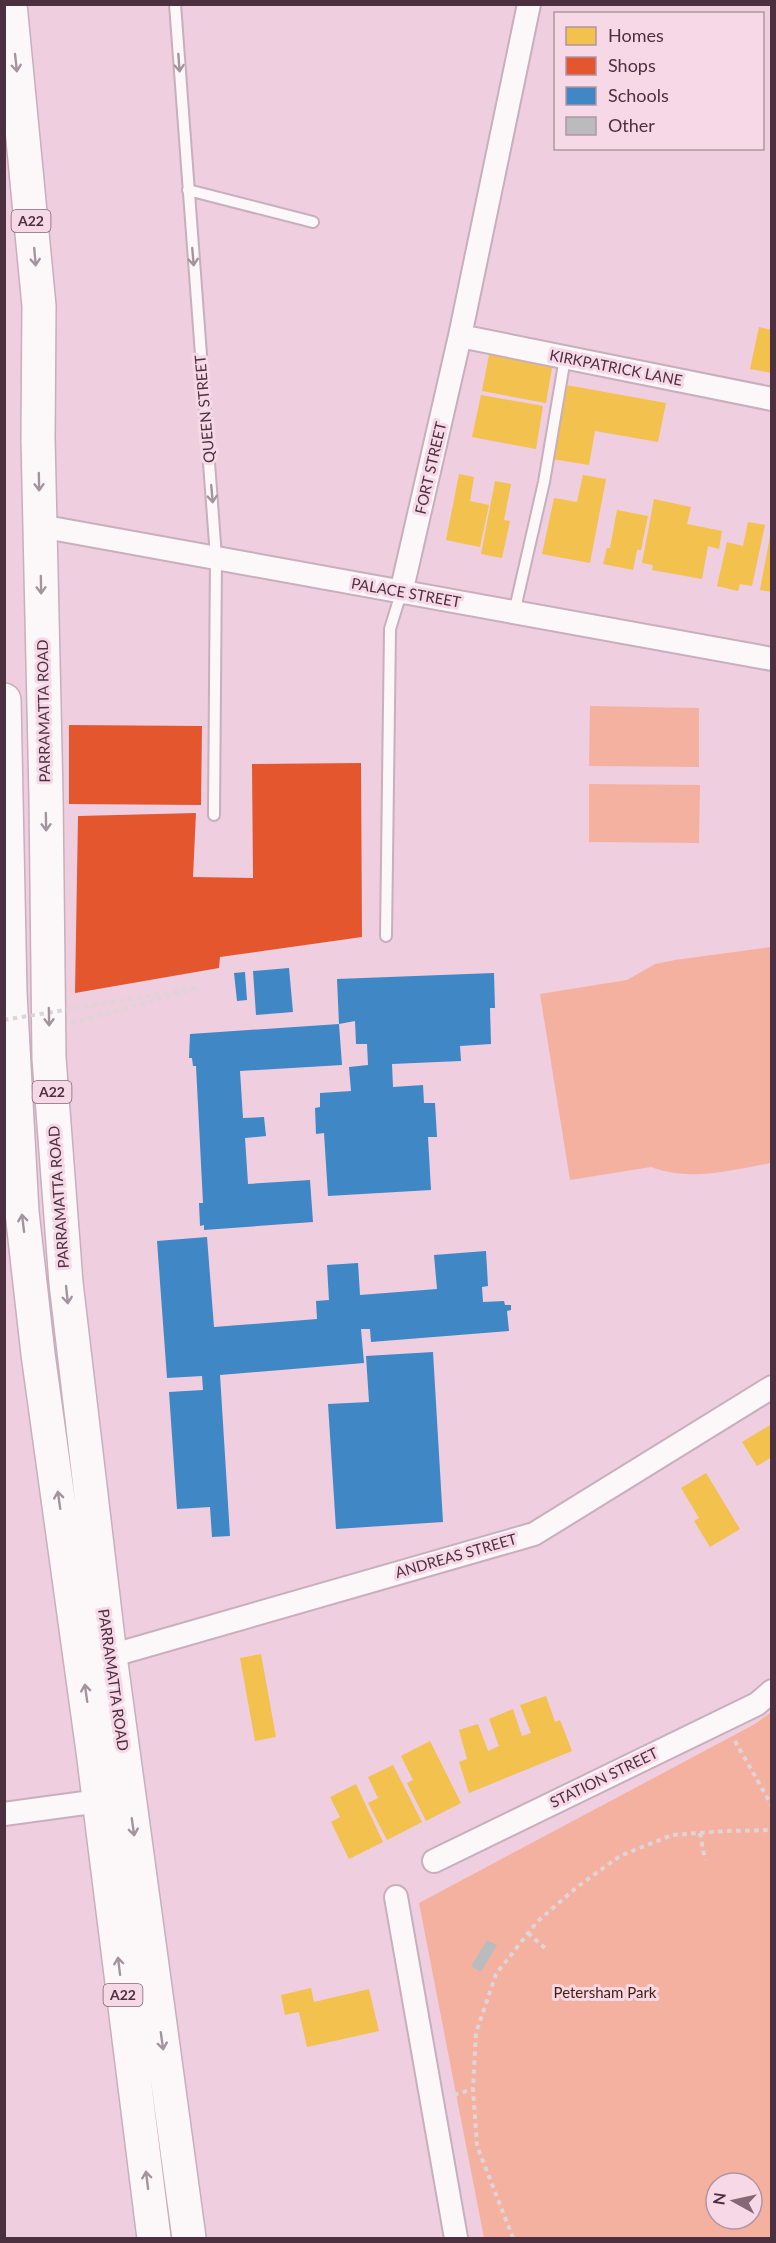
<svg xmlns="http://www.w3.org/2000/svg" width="776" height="2243" viewBox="0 0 776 2243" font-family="Lato,sans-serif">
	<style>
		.green { fill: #f5b1a0; fill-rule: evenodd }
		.homes { fill: #f2c14e }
		.shops { fill: #e4572e }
		.schools { fill: #3f88c5 }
		.building { fill: #b9bbbc }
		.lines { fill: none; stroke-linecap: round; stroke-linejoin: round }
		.service-casing { stroke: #c9aebc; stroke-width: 14 }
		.minor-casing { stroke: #c9aebc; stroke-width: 26 }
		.trunk-casing { stroke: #c9aebc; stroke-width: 36 }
		.path { stroke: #dfd4da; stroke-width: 4; stroke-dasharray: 4.5 4.5; stroke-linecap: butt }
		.service { stroke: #fcf8fa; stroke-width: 10 }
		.minor { stroke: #fcf8fa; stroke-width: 22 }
		.trunk { stroke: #fcf8fa; stroke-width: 33 }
		.path-bridge { stroke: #dfd4da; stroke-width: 4; stroke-dasharray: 4.5 4.5; stroke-linecap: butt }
		.oneway { stroke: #a4949d }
		.labels { text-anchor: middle; stroke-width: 6; stroke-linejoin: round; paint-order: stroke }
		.shield { fill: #f6d8e7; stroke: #806272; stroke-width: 1.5 }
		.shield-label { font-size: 14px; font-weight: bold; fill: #4d3040 }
		.street-label { font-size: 15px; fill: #4d3040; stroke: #f6d8e7 }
		.park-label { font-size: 15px; fill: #461e09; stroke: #f6d8e7 }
	</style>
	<rect width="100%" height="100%" fill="#eecedf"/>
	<path class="green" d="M590,706l109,2v59l-110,-1z
		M589,784l111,1 -1,58 -110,-1z
		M771,947v216c-39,7 -81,19 -120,4l-81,13 -30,-186 87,-14 28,-16 20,-4z
		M771,1712v526h-287l-65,-335 336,-179zM716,2183h36v36h-36z"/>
	<path class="homes" d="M759,327l13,3v43l-22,-4z
		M490,350l63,12 -7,41 -64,-12z
		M566,385l100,18 -8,39 -63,-11 -6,34 -37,-6z
		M481,395l62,11 -7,43 -64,-12z
		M459,474l15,3 -4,24 19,4 -9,42 -34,-7z
		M583,475l23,4 -16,84 -48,-9 12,-56 23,4z
		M495,481l16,3 -7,36 6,1 -8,37 -21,-4z
		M654,499l37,8 -4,17 35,7 -3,18 -11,-3 -6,33 -50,-9 1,-5 -11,-2z
		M617,510l31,6 -7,34h-4l-4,20 -30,-6 4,-16h3z
		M748,522l17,3 -13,61 -12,-2 -2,7 -21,-5 10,-44 16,4z
		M770,536h2v56l-12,-2z
		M772,1424v33l-15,9 -15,-24z
		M706,1473l34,56 -30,18 -16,-26 5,-3 -18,-30z
		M261,1654l15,83 -21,4 -15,-83z
		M546,1696l9,26 5,-2 12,31 -103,42 -10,-31 8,-3 -8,-29 19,-6 10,27 11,-5 -10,-27 24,-10 9,27 9,-3 -11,-28z
		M430,1741l31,62 -35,18 -19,-38 6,-3 -12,-24z
		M393,1765l29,57 -35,18 -19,-37 10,-5 -10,-21z
		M356,1784l27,58 -34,17 -18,-37 9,-5 -10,-20z
		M311,1988l3,14 55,-13 10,42 -72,16 -8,-35 -14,3 -4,-20z"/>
	<path class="shops" d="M69,725l133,1 -1,79 -132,-1z
		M361,763l1,174 -142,20 -1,11 -144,25 3,-177 118,-3 -3,64 60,1 -1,-114z"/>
	<path class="schools" d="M289,968l4,44 -37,3 -3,-44z
		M245,972l2,28 -10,1 -3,-28z
		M494,973l1,35h-5l1,36 -31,2 1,15 -69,3 1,23 30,-2 1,18h11l2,34h-9l3,53 -103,6 -4,-63 -8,1 -1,-26 5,-1v-14l31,-2 -2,-24 19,-2 -1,-21h-11l-1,-23 -16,3 -2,-45z
		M339,1024l3,41 -102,6 3,47 21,-1 2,19 -21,2 3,46 62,-4 3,42 -109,8v-5l-4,1 -1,-23h4l-7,-137h-3l-1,-8h-3l1,-24z
		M207,1237l7,90 103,-8 -1,-18 13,-1 -2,-35 31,-2 2,32 77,-6 -3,-34 52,-4 2,35 -6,1 1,15 21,-1 1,4h6v5l-4,1 2,20 -138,11 -1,-13h-9l3,34 -144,12 10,161 -18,1 -2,-30 -33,2 -8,-117 34,-2 -1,-14 -35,2 -10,-137z
		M433,1352l10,170 -107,7 -8,-125 41,-2 -3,-46z"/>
	<path class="building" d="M487,1940l10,5 -16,27 -10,-6z"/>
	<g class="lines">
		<defs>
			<path id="service" d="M175,4l41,553 -2,258
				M188,190l125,32
				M514,613l30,-131 21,-124
				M386,936l4,-307 11,-36"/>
			<path id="minor" d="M460,336l312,63
				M40,526l732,133
				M401,593l59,-257 69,-332
				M110,1656l424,-122 238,-147
				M4,1814l95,-13
				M434,1861l323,-157 15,-13
				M396,1897l60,341"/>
			<path id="trunk" d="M10,4l29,302 -1,132 8,358 3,262 17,225 44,373 79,582
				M4,700l6,293 12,219 16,142 55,397 61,487"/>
		</defs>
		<use href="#service" class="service-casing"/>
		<use href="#minor" class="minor-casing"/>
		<use href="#trunk" class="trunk-casing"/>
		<path class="path" d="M735,1741l37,65
			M700,1833l5,27
			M528,1933l19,17
			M454,2095l19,-6
			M513,2238l-36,-92 -4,-57 3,-56 20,-59 41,-52 40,-35 43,-31 52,-21 53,-4 47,-1"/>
		<use href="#service" class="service"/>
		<use href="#minor" class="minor"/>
		<use href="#trunk" class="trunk"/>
		<path class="path-bridge" d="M4,1020l194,-32 -128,36"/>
	</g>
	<defs><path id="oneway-shaft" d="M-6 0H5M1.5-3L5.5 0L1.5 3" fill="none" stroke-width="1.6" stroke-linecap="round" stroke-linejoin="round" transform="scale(1.5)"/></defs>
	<g class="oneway">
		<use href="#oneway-shaft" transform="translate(16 63) rotate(84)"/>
		<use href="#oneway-shaft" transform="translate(179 63) rotate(86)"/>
		<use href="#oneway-shaft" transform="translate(35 257) rotate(85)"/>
		<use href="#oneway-shaft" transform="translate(193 257) rotate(85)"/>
		<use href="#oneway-shaft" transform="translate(39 482) rotate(89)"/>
		<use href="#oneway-shaft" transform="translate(212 494) rotate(85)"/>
		<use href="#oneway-shaft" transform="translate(41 585) rotate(89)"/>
		<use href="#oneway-shaft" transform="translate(46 822) rotate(89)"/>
		<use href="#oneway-shaft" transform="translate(49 1017) rotate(89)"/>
		<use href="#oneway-shaft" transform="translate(23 1223) rotate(-97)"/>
		<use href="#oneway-shaft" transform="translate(67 1295) rotate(84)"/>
		<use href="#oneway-shaft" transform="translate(59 1500) rotate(-98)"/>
		<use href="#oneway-shaft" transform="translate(86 1693) rotate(-98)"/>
		<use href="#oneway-shaft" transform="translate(133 1827) rotate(82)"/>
		<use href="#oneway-shaft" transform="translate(119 1966) rotate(-97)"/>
		<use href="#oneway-shaft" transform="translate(162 2041) rotate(82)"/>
		<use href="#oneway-shaft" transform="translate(147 2180) rotate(-97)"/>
	</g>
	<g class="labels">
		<g class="shield">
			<rect x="11.5" y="210" width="39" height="22" rx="4.5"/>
			<rect x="32.5" y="1081" width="39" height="22" rx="4.5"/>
			<rect x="103.5" y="1984" width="39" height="22" rx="4.5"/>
		</g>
		<g class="shield-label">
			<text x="31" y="226">A22</text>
			<text x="52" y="1097">A22</text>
			<text x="123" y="2000">A22</text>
		</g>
		<g class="street-label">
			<text transform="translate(616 368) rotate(11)" y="5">KIRKPATRICK LANE</text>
			<text transform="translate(205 409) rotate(-95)" y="5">QUEEN STREET</text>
			<text transform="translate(431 468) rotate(-77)" y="5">FORT STREET</text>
			<text transform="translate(406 593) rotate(10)" y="5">PALACE STREET</text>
			<text transform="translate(44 711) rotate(-91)" y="5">PARRAMATTA ROAD</text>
			<text transform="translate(59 1197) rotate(-94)" y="5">PARRAMATTA ROAD</text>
			<text transform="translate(456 1556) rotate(-16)" y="5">ANDREAS STREET</text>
			<text transform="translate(113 1680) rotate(82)" y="5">PARRAMATTA ROAD</text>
			<text transform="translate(604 1778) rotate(-26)" y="5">STATION STREET</text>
		</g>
		<g class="park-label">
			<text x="605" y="1998">Petersham Park</text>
		</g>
	</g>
	<rect width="776" height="2243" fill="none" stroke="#4d3040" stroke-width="12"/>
	<rect x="554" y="12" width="210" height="138" fill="#f6d8e7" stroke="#b295a4" stroke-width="1.5"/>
	<rect x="566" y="27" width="30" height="18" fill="#f2c14e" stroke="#b295a4" stroke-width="1.5"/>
	<text x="608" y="42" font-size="18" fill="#4d3040">Homes</text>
	<rect x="566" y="57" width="30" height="18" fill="#e4572e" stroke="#b295a4" stroke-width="1.5"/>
	<text x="608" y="72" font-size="18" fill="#4d3040">Shops</text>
	<rect x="566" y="87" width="30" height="18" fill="#3f88c5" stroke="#b295a4" stroke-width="1.5"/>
	<text x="608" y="102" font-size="18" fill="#4d3040">Schools</text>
	<rect x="566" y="117" width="30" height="18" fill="#b9bbbc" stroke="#b295a4" stroke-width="1.5"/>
	<text x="608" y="132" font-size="18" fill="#4d3040">Other</text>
	<g transform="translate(734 2201) rotate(278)"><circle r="28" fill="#f6d8e7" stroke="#b295a4" stroke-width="1.5"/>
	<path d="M0-4.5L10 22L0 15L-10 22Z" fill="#856778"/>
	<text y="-9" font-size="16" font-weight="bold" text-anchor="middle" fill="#4d3040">N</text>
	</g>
</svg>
